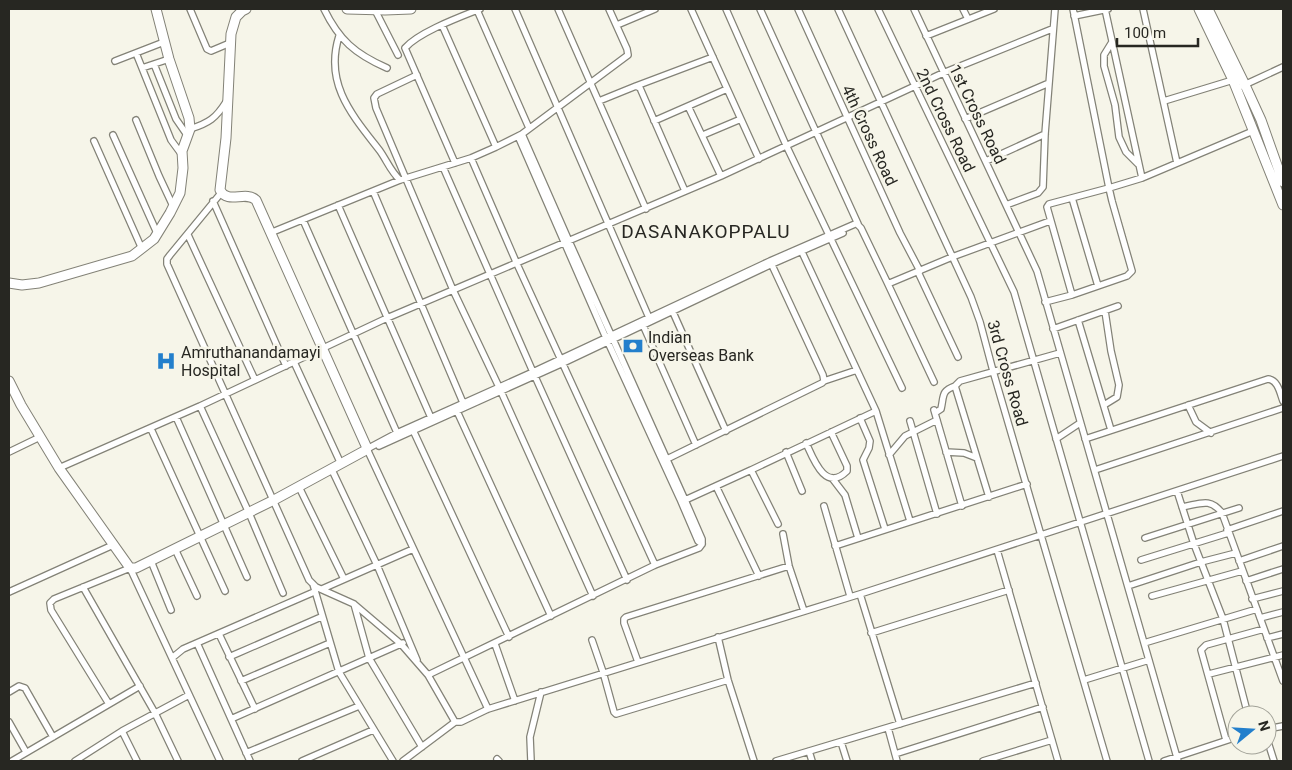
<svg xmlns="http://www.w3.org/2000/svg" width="1292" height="770" viewBox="0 0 1292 770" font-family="Roboto,sans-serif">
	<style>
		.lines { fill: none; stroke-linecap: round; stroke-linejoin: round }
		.street-casing { stroke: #838277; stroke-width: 8 }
		.secondary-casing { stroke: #838277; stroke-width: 11 }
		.street { stroke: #fff; stroke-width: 5.5 }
		.secondary { stroke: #fff; stroke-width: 9 }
		.labels { text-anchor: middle; stroke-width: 5; stroke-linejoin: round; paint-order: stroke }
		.street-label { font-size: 16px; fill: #272722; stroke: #f6f5e9 }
		.poi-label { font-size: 16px; fill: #272722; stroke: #f6f5e9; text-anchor: start }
		.quarter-label { font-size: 19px; letter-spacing: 1px; fill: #272722; stroke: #f6f5e9 }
	</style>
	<rect width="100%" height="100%" fill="#f6f5e9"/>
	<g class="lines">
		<defs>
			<path id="street" d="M190,9l17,40 4,2 19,-8
				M324,9c15,31 31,45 63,59
				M515,9l135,311
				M558,9l88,200
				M691,9l68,150
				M726,9l60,136 116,243
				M760,9l98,215
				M798,9l102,224 20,38
				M838,9l133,288 9,25 13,49 114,390
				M878,9l136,283 135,469
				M914,9l123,262 141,490
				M963,9l5,10
				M1073,9l36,179 33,-10 111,-47
				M1105,9l37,169
				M1143,9l34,154
				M375,10l23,45
				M477,10l52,118
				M1074,16l34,-7
				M442,25l54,122
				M617,25l38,-16
				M339,36c-15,48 13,79 41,115 7,10 11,21 20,29
				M926,36l68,-27
				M1112,42l-8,13v11l11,39 4,32 7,15 12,12
				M136,53l35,87 11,15
				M115,61l49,-19
				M154,64l22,55 11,16
				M142,68l27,-9
				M417,75l-40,19 -3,4 2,10 77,182 46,97 94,209
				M636,86l77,-29
				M1242,86l41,-19
				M599,101l37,-15 4,2 45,103
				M1164,101l69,-21
				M688,106l33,70
				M965,119l84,-36
				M136,120l23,56 14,30
				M654,121l73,-32
				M190,129c19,-6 26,-11 36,-27
				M522,134l47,107 116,259 17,39v5
				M113,135l44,98
				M703,135l38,-16
				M518,136l88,202 74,161 18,42 4,3
				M94,141l48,108
				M471,158l46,106 138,301
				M986,161l59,-27
				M455,163l-50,-115c14,-16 55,-31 75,-39
				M443,167l90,205 94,208
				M373,191l91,214
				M221,193l-51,62 -3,4v5l142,316 7,7 38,17 47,40 27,31 27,47h6l27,-13 372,-115 423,-138
				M1072,198l26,88
				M213,201l73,165
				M338,205l94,215
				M1006,205l32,-12 5,-6 2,-53 10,-125
				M303,220l95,215
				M857,224l4,4 26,54 3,1 62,-26 98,-36
				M270,233l130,-53 71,-22 25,-11 26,-13 106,-79 -1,-6 -18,-40
				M188,235l67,145
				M801,250l75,161 34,110
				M918,272l40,85
				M887,282l47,100
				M1045,302l27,-7 -25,-88 2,-3 60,-16 3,13 20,70 -5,5 -55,19
				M672,310l54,121
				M1078,320l33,110
				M643,325l53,120
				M1053,329l65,-23
				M294,362l47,102
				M824,381l33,-11
				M1104,405l13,-8 2,-12 -8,-34 -6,-40
				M1188,405l8,17 15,11
				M200,406l49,107 34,80
				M456,409l95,207
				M934,410l28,96
				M935,413l6,-4c3,-13 0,-18 14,-23
				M176,417l71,160
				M860,418l10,23 -1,7 -6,12 22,69
				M910,421l27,93
				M412,428l97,209
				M151,429l74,162
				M1056,439l24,-16
				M1085,439l183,-60c10,1 12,14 15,22
				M806,443c7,15 19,50 41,28v-5l-16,-34
				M379,446l184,-83 209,-99 71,-31
				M367,449l30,-16 136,-61 237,-111 85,-37h2
				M367,449l121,260
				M9,452l31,-15
				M786,452l16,39
				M946,452l18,1 13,5
				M889,455l16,-19 32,-16
				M667,459l155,-76 2,-2 -1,-6 -52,-112
				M59,468l141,-62 187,-88 334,-142 222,-103 109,-44
				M332,470l45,95 40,95
				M751,470l125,-59
				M1095,470l188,-62
				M832,478l13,17 13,43
				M716,486l43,90
				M299,487l45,92
				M1177,491l17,53 29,75 25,96
				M989,497l-34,-111 5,-5 100,-28
				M683,501l68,-31 27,54
				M824,506l26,90
				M1182,507c18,-3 28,-10 40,6l61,168
				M1227,530l56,-19
				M783,534l6,32 15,45
				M1145,538l94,-30
				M835,546l192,-62
				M175,549l22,47
				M997,550l61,211
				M1141,560l87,-27
				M151,561l20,49
				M1239,561l44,-15
				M1246,581l37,-12
				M313,584l26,88 54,89
				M1128,586l73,-24 35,-9
				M83,587l72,126 23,48
				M322,589l91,-40
				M9,592l104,-47
				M860,594l40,130
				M1152,596l90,-25
				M1252,599l31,-8
				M354,604l15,54 53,89
				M1260,618l23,-6
				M871,633l138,-43
				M219,634l36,75
				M718,637l10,43 26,81
				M1267,638l16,-4
				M592,640l11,32 11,40 2,2 112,-34
				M197,643l53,118
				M1144,643l113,-34
				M495,644l20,57
				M229,657l92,-40
				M172,658l11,-9 131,-57
				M638,662l-14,-39v-4l2,-2 163,-51
				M1209,674l74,-19
				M428,675l227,-110 44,-17 3,-4
				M1084,680l65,-20
				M241,681l89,-38
				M9,692l10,-6 6,2 28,49
				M109,704l-58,-94 -1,-7 4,-4 76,-31 90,193
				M231,719l172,-76
				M9,722l17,30
				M888,728l9,33
				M1267,729l16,-3
				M122,731l15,30
				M1267,739l7,22
				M1226,740l-25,-90 5,-5 58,-16
				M841,742l6,19
				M809,751l3,10
				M246,753l113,-47
				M895,754l148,-47
				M497,759l2,2
				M12,761l128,-75
				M75,761l47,-30 67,-36
				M302,761l71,-31
				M403,761l52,-39
				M531,761l-1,-24 11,-45
				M776,761l260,-78
				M983,761l69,-21
				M1164,761l73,-24"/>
			<path id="secondary" d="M347,9l38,1 26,-1
				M1199,9l34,71 50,125
				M1208,9l37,76 16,35 22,62
				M9,283l13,2 17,-2 93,-27 22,-17 16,-26 10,-20 3,-25 -1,-17 8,-22 -1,-11 -20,-59 -13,-50
				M9,381l12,24 38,63 71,100h6l138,-68 92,-50 1,-2 -111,-248c-11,-10 -28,5 -36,-10l6,-52 5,-104 5,-17 6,-6 4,-2"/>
		</defs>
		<use href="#street" class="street-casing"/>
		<use href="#secondary" class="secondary-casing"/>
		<use href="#street" class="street"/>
		<use href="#secondary" class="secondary"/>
	</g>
	<defs>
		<symbol id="bank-bare" viewBox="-9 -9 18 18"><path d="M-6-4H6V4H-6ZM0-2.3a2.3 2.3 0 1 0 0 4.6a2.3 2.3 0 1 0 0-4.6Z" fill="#237fcc" stroke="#f6f5e9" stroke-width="2.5" paint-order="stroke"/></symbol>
		<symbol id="hospital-bare" viewBox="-9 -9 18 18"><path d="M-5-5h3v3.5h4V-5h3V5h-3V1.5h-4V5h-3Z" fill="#237fcc" stroke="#f6f5e9" stroke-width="2.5" paint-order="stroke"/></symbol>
	</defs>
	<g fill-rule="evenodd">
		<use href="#bank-bare" x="619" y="332" width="28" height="28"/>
		<use href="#hospital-bare" x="152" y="347" width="28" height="28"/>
	</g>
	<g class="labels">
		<g class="street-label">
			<text transform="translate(978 114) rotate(64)" y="6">1st Cross Road</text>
			<text transform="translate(946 120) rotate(64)" y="6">2nd Cross Road</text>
			<text transform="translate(870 135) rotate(65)" y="6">4th Cross Road</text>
			<text transform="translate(1008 373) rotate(74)" y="6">3rd Cross Road</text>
		</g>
		<g class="poi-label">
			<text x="648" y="343">Indian<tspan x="648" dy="18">Overseas Bank</tspan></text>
			<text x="181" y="358">Amruthanandamayi<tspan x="181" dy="18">Hospital</tspan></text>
		</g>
		<g class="quarter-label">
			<text x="706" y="238">DASANAKOPPALU</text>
		</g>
	</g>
	<rect width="1292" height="770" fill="none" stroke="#272722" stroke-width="20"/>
	<g transform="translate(1252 730) rotate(72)"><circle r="24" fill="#f6f5e9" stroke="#a3a399"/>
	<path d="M0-4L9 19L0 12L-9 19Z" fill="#237fcc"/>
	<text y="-8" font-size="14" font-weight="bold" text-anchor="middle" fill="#272722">N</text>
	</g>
	<path d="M1117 38v8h81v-8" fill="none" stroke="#272722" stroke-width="2.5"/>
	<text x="1124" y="38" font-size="15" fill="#272722" stroke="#f6f5e9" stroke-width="4" paint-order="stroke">100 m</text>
</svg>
